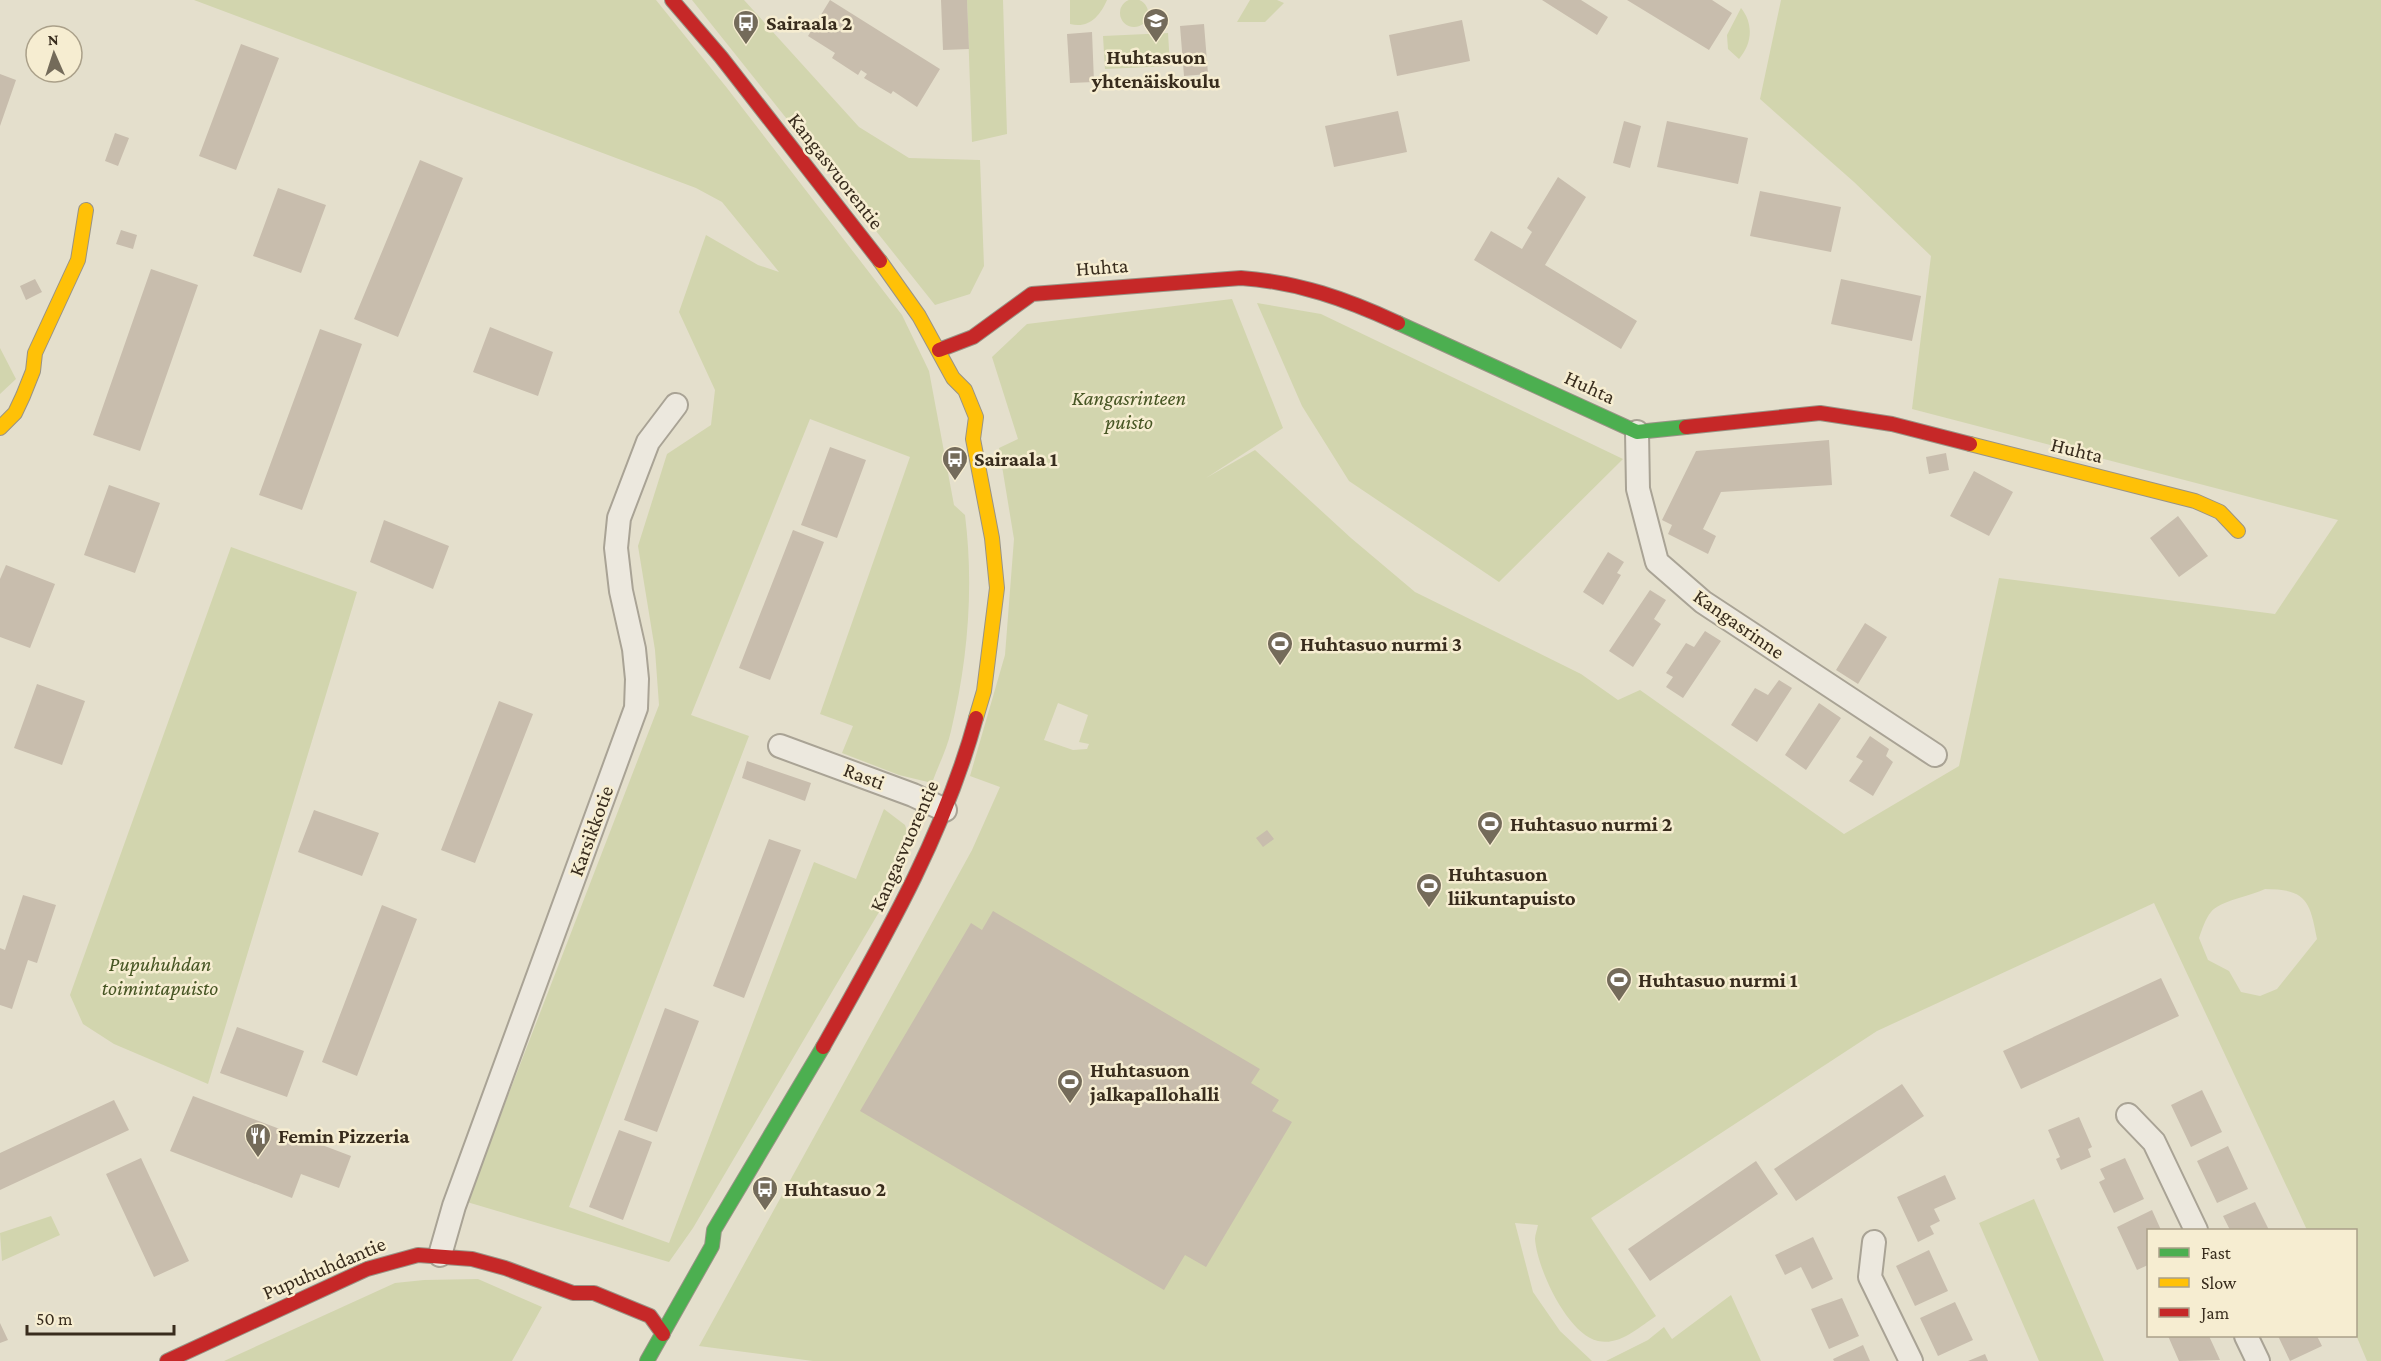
<svg xmlns="http://www.w3.org/2000/svg" width="2381" height="1361" viewBox="0 0 2381 1361" font-family="'Crimson Pro',serif">
	<style>
		.green { fill: #d2d5ae; fill-rule: evenodd }
		.building { fill: #c8bdad }
		.lines { fill: none; stroke-linecap: round; stroke-linejoin: round }
		.street-casing { stroke: #a9a395; stroke-width: 26 }
		.fast-casing { stroke: #999385; stroke-width: 16 }
		.slow-casing { stroke: #999385; stroke-width: 16 }
		.jam-casing { stroke: #999385; stroke-width: 16 }
		.street { stroke: #ece8de; stroke-width: 22 }
		.fast { stroke: #4caf50; stroke-width: 14 }
		.slow { stroke: #ffc107; stroke-width: 14 }
		.jam { stroke: #c62828; stroke-width: 14 }
		.labels { text-anchor: middle; stroke-width: 5; stroke-linejoin: round; paint-order: stroke }
		.poi-label { font-size: 21px; font-weight: bold; fill: #382c1d; stroke: #f6edd1; text-anchor: start }
		.street-label { font-size: 21px; fill: #382c1d; stroke: #f6edd1 }
		.park-label { font-size: 21px; font-style: italic; fill: #465523; stroke: #f6edd1 }
	</style>
	<rect width="100%" height="100%" fill="#e4dfcc"/>
	<path class="green" d="M1120 13a14 14 0 1 1 28 0a14 14 0 1 1-28 0Z
		M194,0h462l71,88 175,227 27,56 25,134 11,10c9,72 3,145 -14,216 -4,18 -13,35 -19,52l-33,-8 -57,-22 11,-27 -33,-12 90,-257 -100,-38 -119,296 58,21 -180,471 100,36 145,-381 42,17 28,-70 21,16 7,21 -20,44 -199,338 -24,34 -202,-60 192,-497 -4,-55 -17,-104 29,-92 44,-29 4,-35 -36,-78 27,-77 52,30 21,7 -57,-70 -26,-14z
		M692,0h52l115,127 50,31 71,2 4,106 -14,28 -35,11z
		M967,0h36l4,134 -35,8z
		M1070,0h37c-7,16 -18,29 -37,24z
		M1250,0h27l7,3 -19,19h-28z
		M1781,0h600v1361h-14l-11,-26v-105h-49l-153,-327 -277,128 -286,187 65,98c-17,11 -36,30 -58,25 -31,-7 -61,-73 -63,-102 0,-4 2,-9 3,-14l-23,-2 18,69 27,39 32,30h-779l-114,-15 273,-496 28,-63 -30,-11 35,-121 9,-116 -15,-91 19,-9 -26,-82 35,-33 205,-25 51,129 -77,50 49,-28 96,88 64,54 166,82 37,26 22,-10 204,144 115,-68 40,-188 276,36 63,-94 -426,-111 19,-153 -77,-74 -94,-83zM1058,703l30,12 -9,27 10,2 -2,5 -14,1 -29,-10zM2265,889c42,0 45,13 52,50l-40,50 -17,7 -19,-4 -12,-21 -21,-11 -9,-22c3,-8 6,-19 12,-26 8,-11 40,-16 54,-23z
		M1741,8c13,16 11,36 -2,51l-11,-10 -1,-14z
		M1168,33l2,33 -65,3 -2,-33z
		M1257,303l64,11 302,145 -124,123 -150,-101 -47,-75z
		M0,348l16,31 -16,15z
		M231,547l126,45 -149,492 -94,-40 -31,-20 -13,-29z
		M2034,1199l70,162h-65l-60,-138z
		M51,1216l9,19 -58,26 -2,-28z
		M478,1279l64,28 -30,54h-288l171,-78 29,-3z
		M1731,1295l30,66h-155l42,-21 16,-13 8,12z"/>
	<path class="building" d="M830,0l110,69 -23,38 -24,-16 -2,3 -27,-16 3,-4 -6,-4 -3,5 -26,-17 3,-5 -27,-17z
		M941,0h26l2,49 -26,1z
		M1542,0h39l27,17 -11,18z
		M1627,0h85l20,13 -23,37z
		M1462,20l8,41 -73,15 -8,-41z
		M1204,24l4,50 -24,2 -4,-50z
		M1092,32l2,50 -24,1 -3,-49z
		M241,44l38,14 -43,112 -37,-14z
		M0,74l16,6 -16,46z
		M1398,111l9,41 -73,15 -9,-41z
		M1624,121l17,5 -11,42 -17,-5z
		M1667,121l81,17 -10,46 -81,-17z
		M115,133l14,5 -11,28 -13,-5z
		M420,160l43,18 -65,159 -44,-18z
		M1558,177l28,20 -41,68 92,56 -16,28 -147,-89 17,-29 31,18 10,-17 -5,-4z
		M278,188l48,17 -25,68 -48,-17z
		M1760,191l81,16 -10,45 -81,-16z
		M121,230l16,5 -4,14 -17,-5z
		M151,269l47,16 -58,166 -47,-16z
		M35,279l7,13 -16,8 -6,-14z
		M1841,279l80,17 -9,45 -81,-17z
		M490,327l63,25 -15,44 -65,-24z
		M320,329l42,15 -60,166 -43,-15z
		M1829,440l3,45 -111,7 -18,37 13,7 -8,18 -40,-20 4,-9 -10,-5 34,-69z
		M830,447l36,13 -29,78 -36,-13z
		M1946,453l3,17 -20,4 -3,-17z
		M1974,471l39,21 -24,44 -39,-20z
		M109,485l51,18 -25,70 -51,-18z
		M2178,516l30,40 -29,21 -29,-39z
		M384,520l65,26 -16,43 -63,-27z
		M793,530l31,12 -54,138 -31,-12z
		M1608,552l16,10 -7,11 4,2 -18,30 -20,-13z
		M6,565l49,19 -25,64 -30,-11v-58z
		M1650,590l16,10 -12,19 7,5 -28,43 -24,-16z
		M1865,623l22,14 -29,47 -22,-14z
		M1705,631l16,10 -38,57 -17,-11 7,-10 -7,-4 20,-30 8,4z
		M1779,680l13,8 -35,54 -26,-17 24,-37 13,7z
		M37,684l48,17 -23,64 -48,-17z
		M499,701l34,13 -58,149 -34,-13z
		M1819,703l22,15 -35,52 -21,-15z
		M1870,736l19,13 -3,7 7,6 -20,34 -24,-15 14,-20 -7,-4z
		M747,761l64,22 -6,18 -63,-23z
		M314,810l65,23 -17,43 -64,-24z
		M1267,830l7,9 -11,8 -7,-9z
		M769,839l32,11 -57,148 -31,-12z
		M23,895l33,10 -19,58 -9,-3 -16,49 -12,-4v-57l5,2z
		M382,905l35,14 -60,157 -35,-14z
		M993,911l267,158 -9,14 28,17 -7,11 20,11 -86,145 -21,-12 -21,35 -304,-179 111,-188 11,7z
		M2161,978l18,38 -158,73 -18,-38z
		M665,1008l34,13 -42,111 -33,-12z
		M237,1027l67,24 -17,46 -67,-24z
		M1902,1084l22,32 -128,85 -22,-32z
		M2202,1090l20,42 -31,15 -20,-42z
		M193,1096l158,60 -12,32 -38,-14 -9,24 -122,-47z
		M114,1100l15,30 -129,60v-37z
		M2079,1117l13,30 -4,2 3,8 -30,13 -5,-11 4,-2 -12,-27z
		M619,1130l33,12 -29,78 -34,-13z
		M2228,1146l20,43 -31,14 -20,-42z
		M141,1158l48,103 -35,16 -48,-103z
		M2125,1158l19,41 -30,14 -15,-31 6,-3 -5,-10z
		M1756,1161l22,33 -128,87 -22,-32z
		M1945,1175l11,24 -22,10 6,12 -10,5 4,8 -16,8 -21,-45z
		M2255,1202l14,28h-39l-7,-14z
		M2152,1210l9,20h-13v35l-11,5 -20,-43z
		M1813,1237l20,42 -21,10 -11,-22 -16,8 -10,-20z
		M1929,1250l19,41 -33,15 -19,-40z
		M1842,1298l17,38 -30,13 -18,-40z
		M1955,1302l18,38 -35,16 -18,-38z
		M0,1323l8,17 -8,3z
		M2168,1336h41l11,24 -41,1z
		M2278,1336h39l5,10 -32,15z
		M1863,1345l7,16h-36l-1,-2z
		M1985,1354l3,7h-20z"/>
	<g class="lines">
		<defs>
			<path id="street" d="M1637,432l1,57 19,73 46,40 232,153
				M780,746l133,49 32,15
				M2128,1115l26,27 42,88
				M1874,1242l-4,35 41,84
				M440,1255l14,-49 182,-498 1,-29 -3,-30 -13,-58 -5,-43 3,-30 29,-76 28,-37
				M2246,1336l12,25"/>
			<path id="fast" d="M1398,323l239,109 49,-5
				M647,1361l65,-115 2,-16 109,-183"/>
			<path id="slow" d="M880,261l39,55 34,62 12,12 11,27 -3,22 19,99 5,50 -13,103 -8,27
				M0,428l15,-15 8,-17 10,-25 2,-18 43,-93 8,-50
				M1970,444l225,57 25,11 18,19"/>
			<path id="jam" d="M672,0l49,57 159,204
				M939,350l34,-13 59,-43 209,-16c57,4 105,21 157,45
				M1686,427l134,-14 72,11 78,20
				M823,1047c59,-105 121,-211 153,-329
				M167,1361l200,-92 51,-14 54,4 33,9 68,25h21l56,23 13,18"/>
		</defs>
		<use href="#street" class="street-casing"/>
		<use href="#fast" class="fast-casing"/>
		<use href="#slow" class="slow-casing"/>
		<use href="#jam" class="jam-casing"/>
		<use href="#street" class="street"/>
		<use href="#fast" class="fast"/>
		<use href="#slow" class="slow"/>
		<use href="#jam" class="jam"/>
	</g>
	<defs>
		<symbol id="school-pin" viewBox="-11 -11 22 30"><path d="M0 17L-7.5 6A9.5 9.5 0 1 1 7.5 6Z" fill="#746b5a" stroke="#f6edd1"/><path d="M0-5L7-2L0 1L-7-2ZM-4 1L0 2.5L4 1V4Q0 6-4 4Z" fill="#fff"/></symbol>
		<symbol id="bus-pin" viewBox="-11 -11 22 30"><path d="M0 17L-7.5 6A9.5 9.5 0 1 1 7.5 6Z" fill="#746b5a" stroke="#f6edd1"/><path d="M-5-6H5V4H4V6H2V4H-2V6H-4V4H-5ZM-3.5-4V0h7V-4ZM-3.5 1.2v1.5H-2V1.2ZM2 1.2v1.5H3.5V1.2Z" fill="#fff"/></symbol>
		<symbol id="stadium-pin" viewBox="-11 -11 22 30"><path d="M0 17L-7.5 6A9.5 9.5 0 1 1 7.5 6Z" fill="#746b5a" stroke="#f6edd1"/><path d="M0-5a6.5 5 0 1 0 0 10a6.5 5 0 1 0 0-10ZM-3.5-1.8h7v3.6h-7Z" fill="#fff"/></symbol>
		<symbol id="restaurant-pin" viewBox="-11 -11 22 30"><path d="M0 17L-7.5 6A9.5 9.5 0 1 1 7.5 6Z" fill="#746b5a" stroke="#f6edd1"/><path d="M-5-6h1v4h1v-4h1v4h1v-4h1v5L-1.5 .5V6h-2V.5L-5-1ZM5-6V6H3V1.5H1.5Q1.5-4 5-6Z" fill="#fff"/></symbol>
	</defs>
	<g fill-rule="evenodd">
		<use href="#school-pin" x="1141" y="6" width="30" height="40"/>
		<use href="#bus-pin" x="731" y="8" width="30" height="40"/>
		<use href="#bus-pin" x="940" y="444" width="30" height="40"/>
		<use href="#stadium-pin" x="1265" y="629" width="30" height="40"/>
		<use href="#stadium-pin" x="1475" y="809" width="30" height="40"/>
		<use href="#stadium-pin" x="1414" y="871" width="30" height="40"/>
		<use href="#stadium-pin" x="1604" y="965" width="30" height="40"/>
		<use href="#stadium-pin" x="1055" y="1067" width="30" height="40"/>
		<use href="#restaurant-pin" x="243" y="1121" width="30" height="40"/>
		<use href="#bus-pin" x="750" y="1174" width="30" height="40"/>
	</g>
	<g class="labels">
		<g class="poi-label">
			<text x="766" y="30">Sairaala 2</text>
			<text x="1156" y="64" text-anchor="middle">Huhtasuon<tspan x="1156" dy="24">yhtenäiskoulu</tspan></text>
			<text x="974" y="466">Sairaala 1</text>
			<text x="1300" y="651">Huhtasuo nurmi 3</text>
			<text x="1510" y="831">Huhtasuo nurmi 2</text>
			<text x="1448" y="881">Huhtasuon<tspan x="1448" dy="24">liikuntapuisto</tspan></text>
			<text x="1638" y="987">Huhtasuo nurmi 1</text>
			<text x="1090" y="1077">Huhtasuon<tspan x="1090" dy="24">jalkapallohalli</tspan></text>
			<text x="278" y="1143">Femin Pizzeria</text>
			<text x="784" y="1196">Huhtasuo 2</text>
		</g>
		<g class="street-label">
			<text transform="translate(836 171) rotate(52)" y="7">Kangasvuorentie</text>
			<text transform="translate(1102 267) rotate(-4)" y="7">Huhta</text>
			<text transform="translate(1590 387) rotate(25)" y="7">Huhta</text>
			<text transform="translate(2077 450) rotate(14)" y="7">Huhta</text>
			<text transform="translate(1739 624) rotate(35)" y="7">Kangasrinne</text>
			<text transform="translate(864 776) rotate(21)" y="7">Rasti</text>
			<text transform="translate(591 831) rotate(-70)" y="7">Karsikkotie</text>
			<text transform="translate(904 846) rotate(-66)" y="7">Kangasvuorentie</text>
			<text transform="translate(324 1268) rotate(-23)" y="7">Pupuhuhdantie</text>
		</g>
		<g class="park-label">
			<text x="1129" y="405">Kangasrinteen<tspan x="1129" dy="24">puisto</tspan></text>
			<text x="160" y="971">Pupuhuhdan<tspan x="160" dy="24">toimintapuisto</tspan></text>
		</g>
	</g>
	<rect x="2147" y="1229" width="210" height="108" fill="#f6edd1" stroke="#aaa089" stroke-width="1.5"/>
	<rect x="2159" y="1248" width="30" height="9" fill="#4caf50" stroke="#aaa089" stroke-width="1.5"/>
	<text x="2201" y="1259" font-size="18" fill="#382c1d">Fast</text>
	<rect x="2159" y="1278" width="30" height="9" fill="#ffc107" stroke="#aaa089" stroke-width="1.5"/>
	<text x="2201" y="1289" font-size="18" fill="#382c1d">Slow</text>
	<rect x="2159" y="1308" width="30" height="9" fill="#c62828" stroke="#aaa089" stroke-width="1.5"/>
	<text x="2201" y="1319" font-size="18" fill="#382c1d">Jam</text>
	<g transform="translate(54 54) rotate(357)"><circle r="28" fill="#f6edd1" stroke="#aaa089" stroke-width="1.5"/>
	<path d="M0-4.5L10 22L0 15L-10 22Z" fill="#746b5a"/>
	<text y="-9" font-size="16" font-weight="bold" text-anchor="middle" fill="#382c1d">N</text>
	</g>
	<path d="M27 1325v9h147v-9" fill="none" stroke="#382c1d" stroke-width="3"/>
	<text x="36" y="1325" font-size="18" fill="#382c1d" stroke="#f6edd1" stroke-width="4.5" paint-order="stroke">50 m</text>
</svg>
